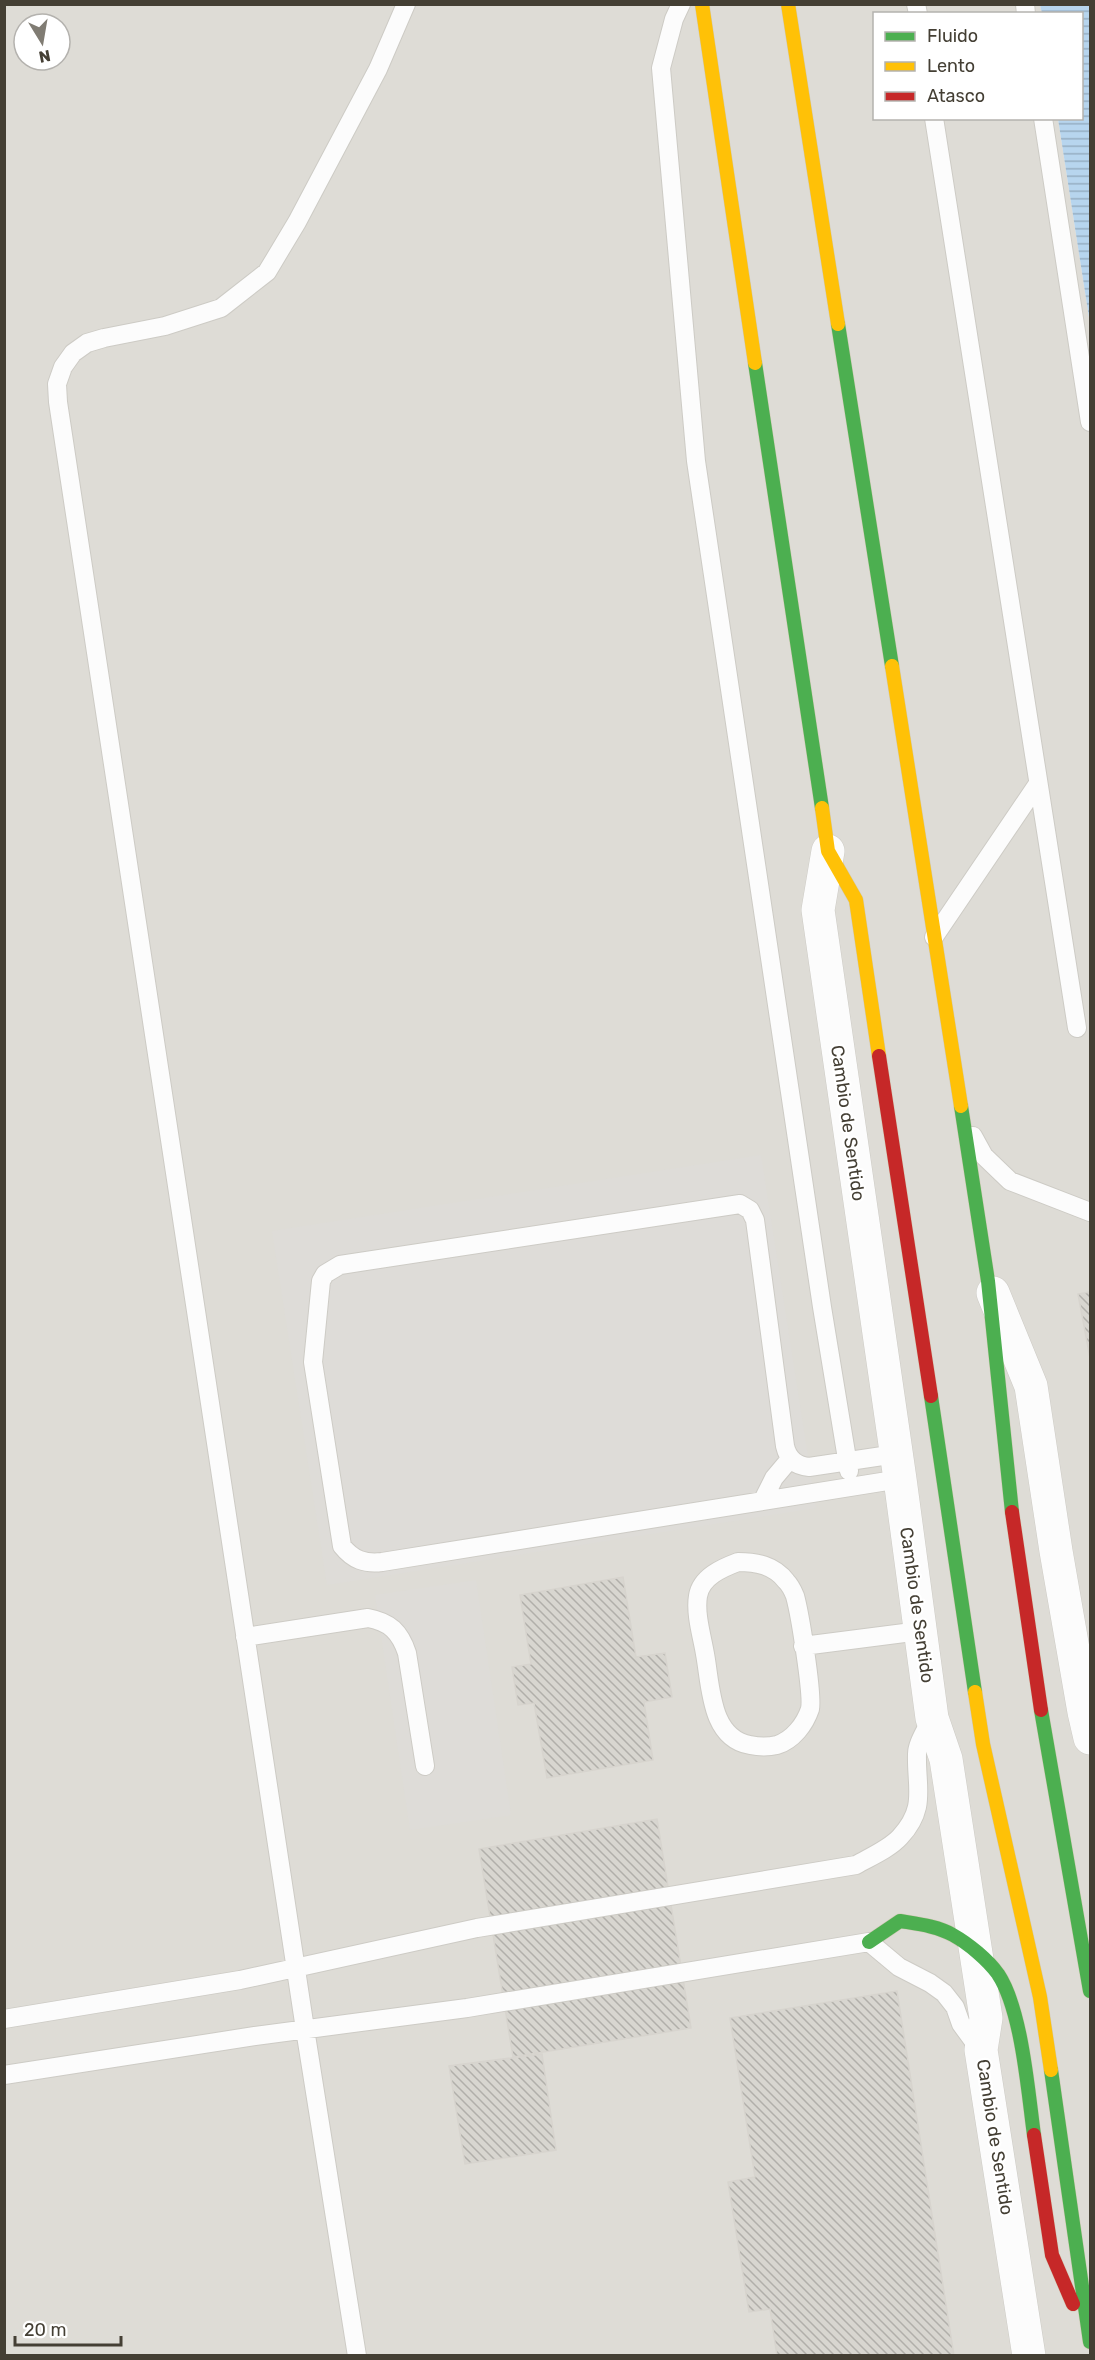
<svg xmlns="http://www.w3.org/2000/svg" width="1095" height="2360" viewBox="0 0 1095 2360" font-family="Rubik,sans-serif">
	<style>
		.industrial { fill: #dedcd6; fill-rule: evenodd }
		.parking { fill: #dedcd8 }
		.water { fill: url(#water-rules) }
		.building { fill: url(#building-back-hatch); stroke: #d7d4ce; stroke-width: 1.5 }
		.lines { fill: none; stroke-linecap: round; stroke-linejoin: round }
		.lane-casing { stroke: #cdcbc5; stroke-width: 20 }
		.street-casing { stroke: #cdcbc5; stroke-width: 34 }
		.fast-casing { stroke: #d1cab5; stroke-width: 15 }
		.slow-casing { stroke: #d1cab5; stroke-width: 15 }
		.jam-casing { stroke: #d1cab5; stroke-width: 15 }
		.lane { stroke: #fcfcfc; stroke-width: 18 }
		.street { stroke: #fcfcfc; stroke-width: 33 }
		.fast { stroke: #4caf50; stroke-width: 14 }
		.slow { stroke: #ffc107; stroke-width: 14 }
		.jam { stroke: #c62828; stroke-width: 14 }
		.labels { text-anchor: middle; stroke-width: 4.5; stroke-linejoin: round; paint-order: stroke }
		.street-label { font-size: 18px; fill: #443f34; stroke: #fff }
	</style>
	<defs>
		<pattern id="water-rules" width="6" height="5" patternUnits="userSpaceOnUse" patternTransform="scale(1.5)"><rect width="6" height="5" fill="#b7d5ee"/><path d="M0 2.5h6" fill="none" stroke="#96aec2"/></pattern>
		<pattern id="building-back-hatch" width="6" height="6" patternUnits="userSpaceOnUse" patternTransform="scale(1.5)"><rect width="6" height="6" fill="#d8d6d0"/><path d="M-1 5l2 2M0 0l6 6M5-1l2 2" fill="none" stroke="#b1afaa"/></pattern>
	</defs>
	<rect width="100%" height="100%" fill="#eeede8"/>
	<path class="industrial" d="M5,5h1035l2,8 -168,1v104l184,1 32,205v2031l-1085,1zM24,24h36v36h-36z"/>
	<path class="parking" d="M761,1155l55,353 -489,77 -55,-354z
		M476,1580l35,235 -101,15 -35,-235z"/>
	<path class="water" d="M1040,5h50v319l-32,-205 24,-1v-104l-40,-1z"/>
	<path class="building" d="M1090,1292v66l-12,-64z
		M623,1577l13,80 29,-4 7,44 -28,5 9,58 -106,18 -13,-75 -16,2 -6,-38 19,-3 -11,-69z
		M657,1819l34,209 -178,29 -34,-208z
		M897,1991l57,365h-177l-7,-47 -21,3 -21,-130 27,-5 -25,-159z
		M542,2054l14,96 -91,14 -16,-98z"/>
	<g class="lines">
		<defs>
			<path id="lane" d="M681,4l-7,15 -13,49 35,393 126,846 27,164
				M916,4l2,10
				M1025,4l1,10
				M934,118l143,910
				M1043,118l47,304
				M934,937l103,-152
				M973,1136l11,20 26,25 80,31
				M896,1454l-87,13c-13,-1 -21,-8 -24,-21l-30,-226 -5,-10 -10,-6 -400,61 -15,9 -4,7 -8,81 29,184c11,14 23,18 40,16l518,-83
				M763,1500l11,-22 16,-19
				M738,1562c18,0 36,3 48,19 4,4 7,10 9,15 5,18 18,99 15,113 -5,15 -17,31 -33,36 -9,2 -17,2 -27,0 -40,-7 -39,-59 -45,-91 -3,-18 -10,-40 -7,-58 3,-19 24,-28 40,-34z
				M245,1637l123,-19c22,4 32,14 39,35l18,113
				M803,1646l117,-15
				M4,2019l236,-39 237,-52 379,-63c14,-8 33,-16 44,-28 27,-29 16,-49 17,-83 0,-11 10,-25 14,-35
				M4,2075l251,-39 212,-28 402,-66 30,25 31,16 14,10 11,14 6,17 19,26
				M357,2356l-52,-327 -247,-1627 -1,-18 6,-17 10,-14 14,-10 17,-5 61,-12 56,-18 46,-36 30,-50 81,-153 28,-65"/>
			<path id="street" d="M828,851l-10,59 82,569 32,239 14,41 40,259 -5,32 48,306
				M993,1293l38,93 25,165 28,161 6,26"/>
			<path id="fast" d="M838,324l54,342
				M755,363l67,445
				M961,1106l27,175 24,231
				M931,1396l44,296
				M1041,1710l49,281
				M869,1942l31,-21c18,3 37,5 53,14 16,9 35,25 45,39 24,36 30,118 36,161
				M1051,2070l39,272"/>
			<path id="slow" d="M702,4l53,359
				M788,4l50,320
				M892,666l69,440
				M822,808l6,43 28,49 23,156
				M975,1692l8,52 57,253 11,73"/>
			<path id="jam" d="M879,1056l52,340
				M1012,1512l29,198
				M1034,2135l18,120 21,49"/>
		</defs>
		<use href="#lane" class="lane-casing"/>
		<use href="#street" class="street-casing"/>
		<use href="#fast" class="fast-casing"/>
		<use href="#slow" class="slow-casing"/>
		<use href="#jam" class="jam-casing"/>
		<use href="#lane" class="lane"/>
		<use href="#street" class="street"/>
		<use href="#fast" class="fast"/>
		<use href="#slow" class="slow"/>
		<use href="#jam" class="jam"/>
	</g>
	<g class="labels">
		<g class="street-label">
			<text transform="translate(848 1123) rotate(82)" y="6">Cambio de Sentido</text>
			<text transform="translate(917 1605) rotate(82)" y="6">Cambio de Sentido</text>
			<text transform="translate(995 2137) rotate(81)" y="6">Cambio de Sentido</text>
		</g>
	</g>
	<rect width="1095" height="2360" fill="none" stroke="#443f34" stroke-width="12"/>
	<rect x="873" y="12" width="210" height="108" fill="#ffffff" stroke="#b4b2ae" stroke-width="1.5"/>
	<rect x="885" y="32" width="30" height="9" fill="#4caf50" stroke="#b4b2ae" stroke-width="1.5"/>
	<text x="927" y="42" font-size="18" fill="#443f34">Fluido</text>
	<rect x="885" y="62" width="30" height="9" fill="#ffc107" stroke="#b4b2ae" stroke-width="1.5"/>
	<text x="927" y="72" font-size="18" fill="#443f34">Lento</text>
	<rect x="885" y="92" width="30" height="9" fill="#c62828" stroke="#b4b2ae" stroke-width="1.5"/>
	<text x="927" y="102" font-size="18" fill="#443f34">Atasco</text>
	<g transform="translate(42 42) rotate(169)"><circle r="28" fill="#ffffff" stroke="#b4b2ae" stroke-width="1.5"/>
	<path d="M0-4.5L10 22L0 15L-10 22Z" fill="#807c73"/>
	<text y="-9" font-size="16" font-weight="bold" text-anchor="middle" fill="#443f34">N</text>
	</g>
	<path d="M15 2336v9h106v-9" fill="none" stroke="#443f34" stroke-width="3"/>
	<text x="24" y="2336" font-size="18" fill="#443f34" stroke="#ffffff" stroke-width="4.5" paint-order="stroke">20 m</text>
</svg>
